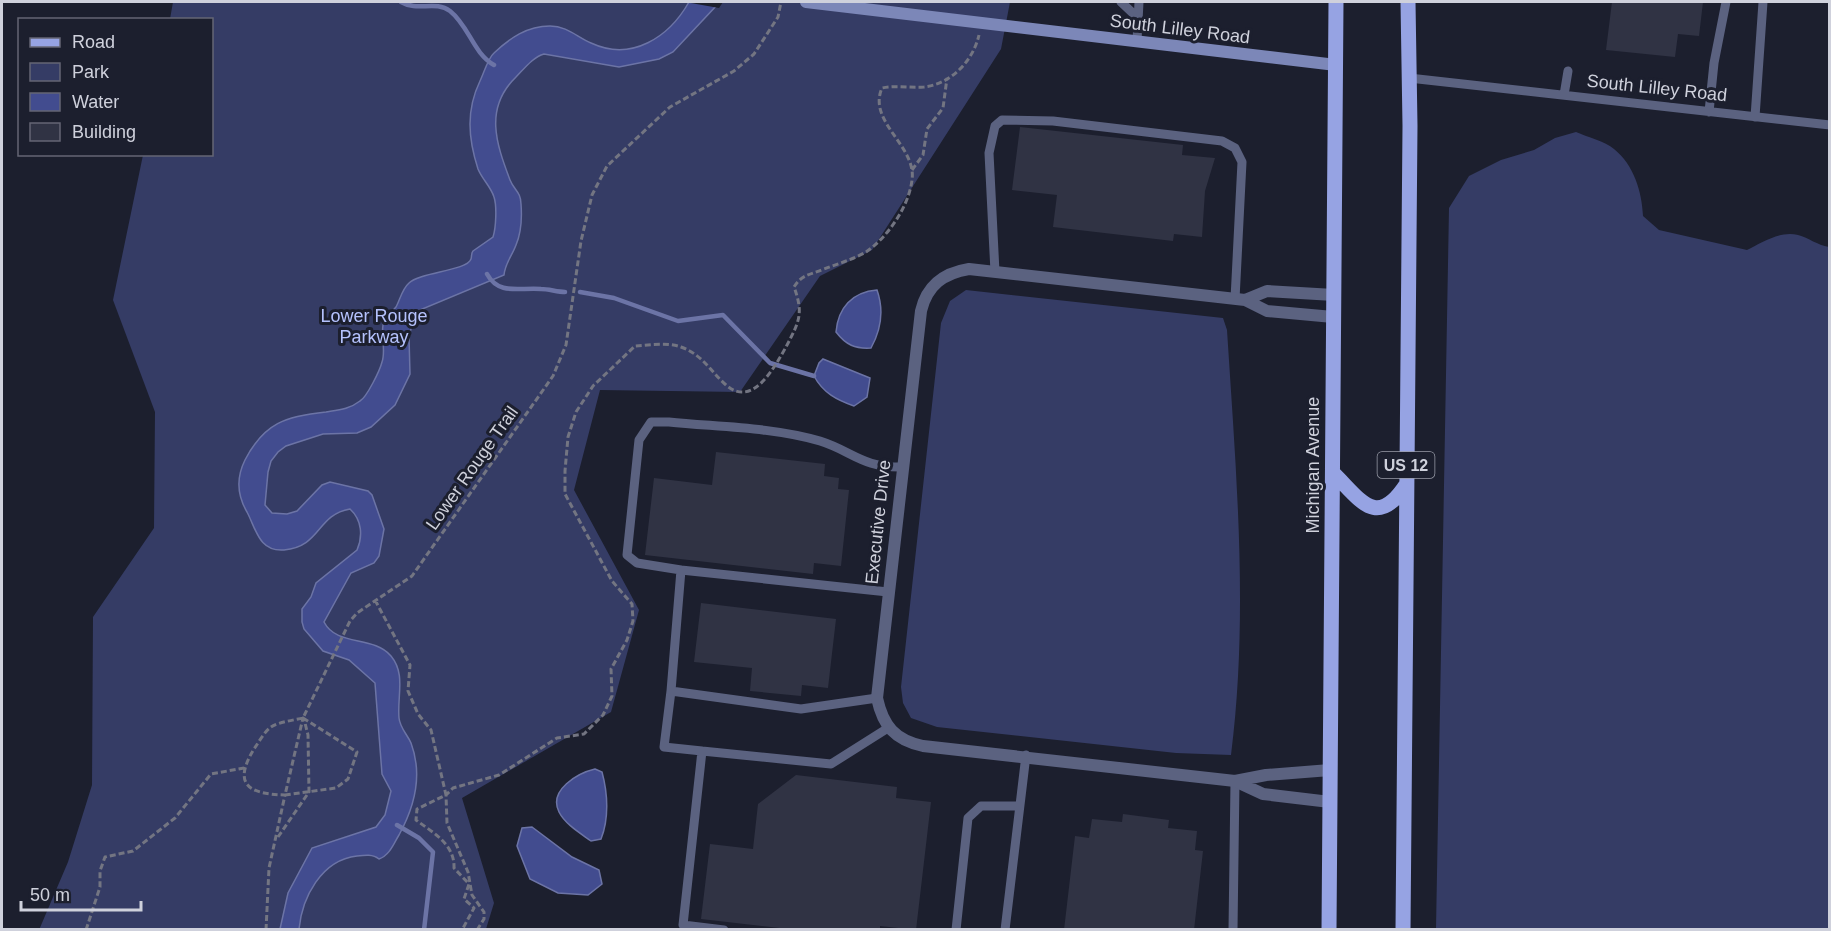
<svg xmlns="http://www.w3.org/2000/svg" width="1831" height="931" viewBox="0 0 1831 931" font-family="Arial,sans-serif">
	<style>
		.green { fill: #353c65 }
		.water { fill: #424c8f; stroke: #6c74a6; stroke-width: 1.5 }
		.pier { fill: #1c1f2e }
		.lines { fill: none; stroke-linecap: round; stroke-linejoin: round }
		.stream { stroke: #6c74a6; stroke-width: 4.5 }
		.building { fill: #303344 }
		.path { stroke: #737582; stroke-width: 3; stroke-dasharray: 6 3; stroke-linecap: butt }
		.lane { stroke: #5b6280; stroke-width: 9 }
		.street { stroke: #5b6280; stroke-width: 12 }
		.secondary { stroke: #7c87b8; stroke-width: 12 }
		.primary { stroke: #96a3e3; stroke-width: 15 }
		.labels { text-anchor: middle; stroke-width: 6; stroke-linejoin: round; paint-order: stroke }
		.shield { fill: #1c1f2e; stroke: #999ca8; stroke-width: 1.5 }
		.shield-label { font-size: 16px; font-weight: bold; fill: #cfd1dc }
		.street-label { font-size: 18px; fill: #cfd1dc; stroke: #1c1f2e }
		.park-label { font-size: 18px; fill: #b5c2fd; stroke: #1c1f2e }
	</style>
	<rect width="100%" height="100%" fill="#1c1f2e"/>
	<path class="green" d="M173,2h837l-9,47 -129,201 -52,26 -80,116 -140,-2 -26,100 65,120 -28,102 -149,86 32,105 -8,26 -447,1 29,-68 24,-77 1,-168 61,-89 1,-116 -42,-112 30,-145 69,-1v-134l-42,-1z
		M1576,132c11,5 29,9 38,17 20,16 28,43 29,67l16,14 88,20c14,-7 34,-20 51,-15 11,3 19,10 31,12v682h-393l13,-721 20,-32 32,-16 33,-10 21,-12z
		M966,290l257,28 4,12c9,142 22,284 4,425l-55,-2 -239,-26 -26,-9 -8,-15 -2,-16 40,-364 9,-22z"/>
	<path class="water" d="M689,2l28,3 -44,47 -14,7 -40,8 -75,-13c-11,3 -20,15 -28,23 -32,31 -20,66 -6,103 4,10 11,12 11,24 1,13 0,29 -5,41 -4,11 -11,18 -12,30l-89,37 -6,25 1,37 -15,31 -24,22 -14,6 -34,1 -37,12 -8,6 -7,9 -3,11 -3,33 7,8 15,1 10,-3 25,-26 8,-3 38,9 4,4 12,34 -5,27 -5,7 -23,10 -27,49c13,25 49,13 67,34 15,18 6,40 8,62 1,10 8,16 12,25 12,32 4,63 -12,92 -5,8 -9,20 -20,24 -6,-5 -14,-4 -22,-3 -36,4 -55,42 -58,73h-19l8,-36 24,-45 64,-21 9,-12 6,-24 -9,-17 -7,-91 -26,-23 -26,-9 -19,-22 -2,-7v-13l9,-12 5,-14 41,-33c6,-14 5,-30 -7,-41 -34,6 -28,37 -66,41 -25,2 -28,-21 -37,-38 -10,-17 -11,-34 -2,-52 19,-37 41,-44 81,-48 12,-2 24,-3 34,-11 7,-4 20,-31 22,-39 4,-11 -1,-25 1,-37 1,-8 8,-12 13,-18 4,-7 6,-18 13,-24 11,-11 58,-12 62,-24 1,-3 0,-6 2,-8l20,-14c3,-9 4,-31 1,-40 -3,-10 -12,-18 -16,-28 -10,-31 -12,-59 2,-88 4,-8 8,-23 14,-28 16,-15 33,-27 56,-27 17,0 27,11 41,17 41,19 78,-6 98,-41z
		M877,290c7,20 4,40 -6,58 -16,1 -25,-3 -35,-16 2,-24 16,-40 41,-42z
		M823,359l47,19 -3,19 -13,9c-17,-6 -31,-13 -40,-30l5,-13z
		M595,769l7,3c6,22 7,47 -1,67l-10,2c-11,-8 -26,-17 -32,-29 -11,-22 19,-39 36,-43z
		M532,827l40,30 27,13 3,14 -14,11 -30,-2 -28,-14 -13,-33 5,-18z"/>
	<path class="pier" d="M685,2h38l-4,6z"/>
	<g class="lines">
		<path class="stream" d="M401,2c17,10 34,-2 49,9 19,15 23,42 44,54
			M487,274c12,22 33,13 54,15 8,0 16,3 24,3
			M580,292l34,6 64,23 45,-6 47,48 44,13
			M397,825l22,13 14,14 -9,78"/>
	</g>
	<path class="building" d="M1612,2h91l-4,34 -21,-2 -3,23 -69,-7z
		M1020,127l163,18 -1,10 33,3 -10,33 -3,46 -28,-3 -1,7 -120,-14 4,-32 -45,-5z
		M716,452l109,12 -1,12 15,2 -1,11 11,1 -8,76 -27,-3 -1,11 -168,-19 9,-77 58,7z
		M701,603l135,16 -8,69 -26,-3 -1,11 -51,-5 2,-23 -58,-6z
		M796,775l101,12 -1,11 35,4 -15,128 -36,-4v4h-83l-96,-11 9,-75 43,5 5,-45z
		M1123,814l46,6 -1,8 29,3 -2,19 8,1 -9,79h-130l11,-94 14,2 3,-19 30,3z"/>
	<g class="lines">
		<path class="path" d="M912,170l11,-15 4,-26 16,-21 4,-30
			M375,600l35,65 -2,26 10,23 13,16 15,65 -29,14 -1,11c16,12 39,24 38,48l15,16 -5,15 10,9 -12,22
			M303,718l54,34 -9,27 -12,9 -51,7z
			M278,837l31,-45 -1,-57 -4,-16
			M86,930l14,-43v-16l5,-14 28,-6 42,-33 36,-44 33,-6
			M266,930l3,-62 16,-73c-36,-1 -53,-10 -31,-46 5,-7 10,-17 17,-22 8,-5 23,-7 32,-9l47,-97 7,-8 55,-37 141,-200 13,-31 15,-104 11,-46 15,-29 63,-59 64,-36 20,-17 24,-37 3,-15
			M477,930l7,-11v-7l-12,-17 -4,-23 -21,-49 -1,-28 7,-7 46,-13 58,-37 27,-4 19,-19 9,-19 -1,-27 16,-29 6,-19 -1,-17 -20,-23 -47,-87v-23l3,-34 8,-25 17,-26 42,-40c14,-1 33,-4 46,1 22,8 30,25 45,38 27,24 49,-19 60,-38 13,-25 18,-33 8,-60 8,-13 16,-12 30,-18 13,-5 30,-10 42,-17 22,-15 43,-46 46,-72 5,-34 -45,-58 -30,-92 14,-3 28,0 42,-1 27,-3 49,-26 55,-52"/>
		<path class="lane" d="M1121,2l17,16
			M1137,41l2,-39
			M1409,78l421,47
			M1564,95l4,-24
			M1709,112l5,-49 12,-61
			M1755,117l8,-115
			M995,272l-6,-119 6,-27 7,-6 51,1 169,20 13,7 7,14 -7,137
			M681,570l207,22
			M671,691l-7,56 38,4
			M877,698l-76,11 -130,-18 10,-121 -44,-7 -10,-8 12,-115 12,-18h18c49,5 103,5 151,19 32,10 43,27 82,26
			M724,930l-41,-5 19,-174 129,13 57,-36
			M956,930l12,-112 13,-12h38
			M1005,930l21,-175
			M1233,930l2,-149"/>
		<path class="street" d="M1245,300l22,-9 67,4
			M1330,770l-64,5 -31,6 -312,-35c-28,-6 -40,-20 -46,-48l44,-387c6,-26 23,-38 48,-42l276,31 22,11 66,6
			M1235,781l28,13 67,8"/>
		<path class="secondary" d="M806,2l530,63"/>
		<path class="primary" d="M1333,473c27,26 43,57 73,12
			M1329,930l7,-928
			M1403,930l7,-804 -2,-124"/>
	</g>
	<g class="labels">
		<rect class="shield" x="1377.5" y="452" width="57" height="26" rx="4.5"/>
		<g class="shield-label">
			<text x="1406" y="471">US 12</text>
		</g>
		<g class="street-label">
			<text transform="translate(1180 29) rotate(7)" y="6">South Lilley Road</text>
			<text transform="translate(1657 88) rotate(6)" y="6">South Lilley Road</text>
			<text transform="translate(1313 465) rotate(-90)" y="6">Michigan Avenue</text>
			<text transform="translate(472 468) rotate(-55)" y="6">Lower Rouge Trail</text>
			<text transform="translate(878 522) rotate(-84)" y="6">Executive Drive</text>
		</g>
		<g class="park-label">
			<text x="374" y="322">Lower Rouge<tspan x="374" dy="21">Parkway</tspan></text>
		</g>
	</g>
	<rect width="1831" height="931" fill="none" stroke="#cfd1dc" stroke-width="6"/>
	<rect x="18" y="18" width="195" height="138" fill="#1c1f2e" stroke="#646674" stroke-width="1.5"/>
	<rect x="30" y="38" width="30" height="9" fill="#96a3e3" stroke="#646674" stroke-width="1.5"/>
	<text x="72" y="48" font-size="18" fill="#cfd1dc">Road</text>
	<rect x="30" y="63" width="30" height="18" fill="#353c65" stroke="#646674" stroke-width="1.5"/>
	<text x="72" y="78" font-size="18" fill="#cfd1dc">Park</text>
	<rect x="30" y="93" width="30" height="18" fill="#424c8f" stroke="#646674" stroke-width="1.5"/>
	<text x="72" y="108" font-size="18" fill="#cfd1dc">Water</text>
	<rect x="30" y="123" width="30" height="18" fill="#303344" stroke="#646674" stroke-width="1.5"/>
	<text x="72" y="138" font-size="18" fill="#cfd1dc">Building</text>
	<path d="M21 901v9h120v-9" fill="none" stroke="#cfd1dc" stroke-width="3"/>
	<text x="30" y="901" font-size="18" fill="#cfd1dc" stroke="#1c1f2e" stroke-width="4.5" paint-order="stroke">50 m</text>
</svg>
